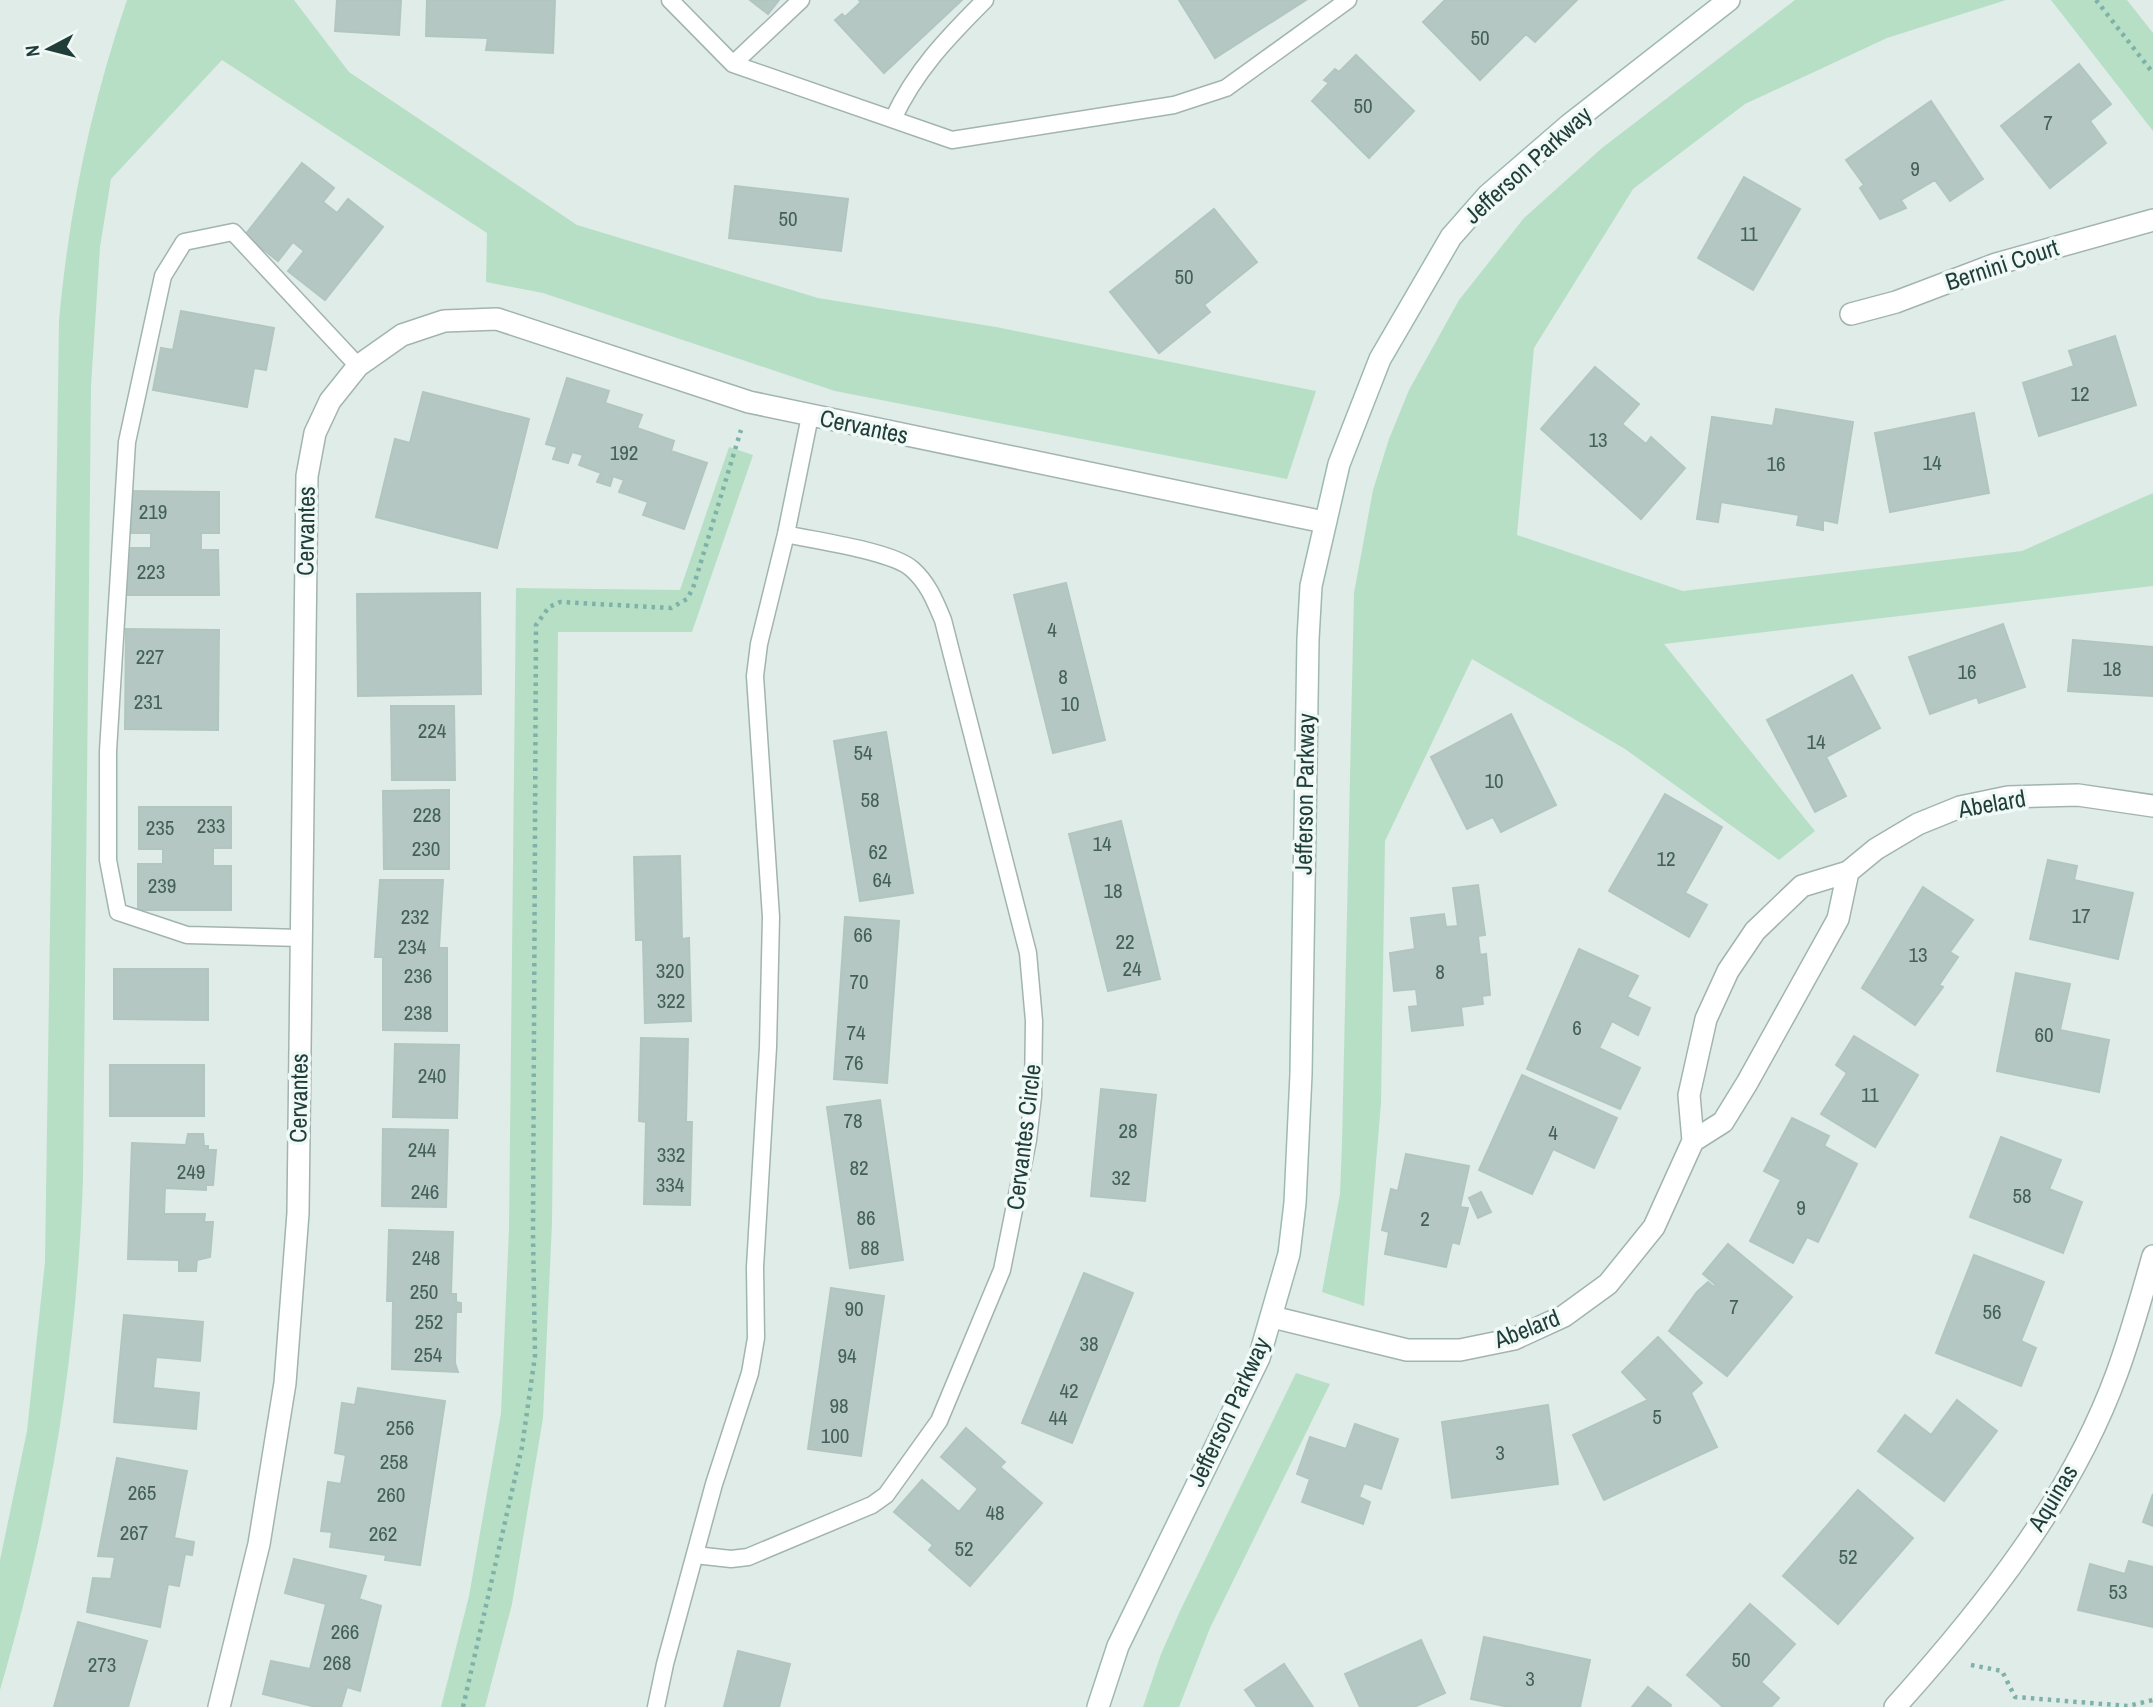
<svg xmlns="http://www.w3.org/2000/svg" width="2153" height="1707" viewBox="0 0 2153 1707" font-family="'Archivo Narrow',sans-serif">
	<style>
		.green { fill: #b7dfc6 }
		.building { fill: #b5c7c2; stroke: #b2c6c0; stroke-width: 2 }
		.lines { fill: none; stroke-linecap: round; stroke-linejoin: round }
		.lane-casing { stroke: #a2b4b0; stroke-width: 19 }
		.street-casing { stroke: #a2b4b0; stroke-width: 24 }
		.secondary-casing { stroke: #9eb9b2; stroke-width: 24 }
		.path { stroke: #7eb2a8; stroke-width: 4.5; stroke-dasharray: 3.5 5; stroke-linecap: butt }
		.lane { stroke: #fff; stroke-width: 16 }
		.street { stroke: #fff; stroke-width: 21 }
		.secondary { stroke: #fff; stroke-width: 21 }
		.labels { text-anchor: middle; stroke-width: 7; stroke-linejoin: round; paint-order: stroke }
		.number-label { font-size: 21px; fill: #44605b }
		.street-label { font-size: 24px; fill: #1f3e39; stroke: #f1f9f6 }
	</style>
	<rect width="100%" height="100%" fill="#e0ece8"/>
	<path class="green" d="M127,0h167l55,72 228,153 241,73 178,29 320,64 -29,88 -452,-88 -292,-98 -57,-11 1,-49 -265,-173 -111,119 -11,68 -9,139 -8,794c-7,182 -32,336 -83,510v-130l27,-129 18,-169 14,-941c10,-111 32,-216 68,-321z
		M1795,0h211l-119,38 -142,66 -112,85 -99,159 -17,187 166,56 339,-40 131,-58v93l-489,58 151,187 -36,29 -154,-111 -153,-90 -87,182 -4,262 -17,203 -42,-14 18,-98 2,-50 12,-551 19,-103 16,-51 20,-49 50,-90 65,-82 78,-70z
		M2051,0h76l26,33v98z
		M729,447l24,8 -61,177h-134l-6,591 -9,195 -31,186 -27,103h-44l28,-111 32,-183 8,-184 7,-641 164,2z
		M1296,1373l34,11 -120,244 -31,79h-36l18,-53 19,-43z"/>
	<path class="building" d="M337,0h64l-2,35 -64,-4z
		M427,0h128l-2,53 -67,-3 2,-12 -62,-2z
		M750,0h29l-11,14z
		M859,0h103l-78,73 -49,-53 7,-6 3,3 16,-15z
		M1179,0h127l-91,58z
		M1445,0h132l-42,42 -9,-8 -46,46 -57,-58z
		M1356,55l58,56 -45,47 -57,-57 17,-18 -5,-3 11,-11 4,3z
		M2079,64l32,40 -21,17 16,22 -56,45 -49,-62z
		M1931,101l52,78 -33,22 -15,-21 -34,20 5,8 -26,11 -20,-31 4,-3 -18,-25z
		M302,163l32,25 -11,14 14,11 11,-14 35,28 -58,73 -37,-29 16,-20 -11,-9 -15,19 -33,-26z
		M1744,177l56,32 -47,81 -55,-32z
		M735,186l113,13 -7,52 -112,-13z
		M1214,209l43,53 -53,43 6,7 -51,41 -49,-61z
		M181,311l93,17 -8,42 -12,-2 -7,39 -94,-17 8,-42 12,2z
		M2115,336l21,69 -97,31 -16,-53 51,-17 -5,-15z
		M1595,367l44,37 -17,20 24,20 5,-7 34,31 -44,51 -100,-90z
		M567,378l42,13 -4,12 37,12 -5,13 37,13 -3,10 36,12 -23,66 -41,-14 5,-13 -29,-10 5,-12 -11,-4 -3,10 -13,-4 4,-9 -22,-8 4,-10 -11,-3 -4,11 -15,-4 4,-12 -11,-3z
		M423,392l106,27 -32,129 -121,-31 19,-78 15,4z
		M1776,409l77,13 -16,101 -14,-3v10l-26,-5 2,-10 -78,-13 -3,20 -21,-3 15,-102 61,9z
		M1974,413l15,80 -99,19 -15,-79z
		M126,491l93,1v41h-18v17h17l1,45h-93v-47h25v-15h-25z
		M1066,583l39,157 -52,13 -39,-158z
		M480,593l1,101 -123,2 -1,-102z
		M2003,624l22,63 -46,16 -2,-6 -47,17 -21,-57z
		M126,629l93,1 -1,100 -93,-1z
		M2073,640l80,7v49l-85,-5z
		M1852,675l28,53 -54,29 20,39 -31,16 -48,-92z
		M391,706h63l1,74h-63z
		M1511,714l45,91 -55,27 -8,-15 -26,12 -36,-72z
		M886,732l27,161 -53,8 -26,-160z
		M449,790v79h-65l-1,-78z
		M1665,794l57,33 -37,66 22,12 -18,32 -80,-46z
		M139,807h92v41h-18v18h18v44h-93v-46h25v-15h-24z
		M1121,821l39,158 -52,12 -39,-157z
		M680,856l2,83 7,-1 2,83 -46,2 -2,-83h-7l-2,-83z
		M2048,860l29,6 -3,14 59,13 -15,66 -88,-20z
		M380,880h63l-4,68h8v83l-64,-1v-73h-8z
		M1478,885l7,50 -7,1 2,19 6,-1 4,41 -8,1 1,8 -22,3 2,18 -51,6 -3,-24 9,-1 -2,-17 -22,2 -4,-38 25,-4 -4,-31 33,-4 2,13 12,-1 -5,-38z
		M1923,887l50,33 -23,32 8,5 -19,28 4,2 -28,38 -53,-37z
		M845,917l54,4 -12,162 -53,-4z
		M1579,949l59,27 -11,21 23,11 -12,27 -26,-14 -13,27 41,20 -20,41 -93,-40z
		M114,969h94v51l-94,-1z
		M2016,973l54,11 -10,46 49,10 -10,52 -102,-21z
		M1854,1036l64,39 -43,72 -54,-33 26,-41 -11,-8z
		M641,1038l47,1 -2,83h6l-2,83 -46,-1 2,-82 -7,-1z
		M395,1044l64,1 -2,73 -64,-1z
		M110,1065h94v51h-94z
		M1522,1075l95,43 -23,50 -41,-19 -21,45 -53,-24z
		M1101,1089l55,6 -11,106 -54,-5z
		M880,1100l23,160 -53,8 -23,-161z
		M1792,1118l37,18 -5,10 33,18 -39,78 -11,-5 -14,26 -43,-22 31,-61 -17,-9z
		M383,1129l65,1 -2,77 -64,-1z
		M188,1134h15l1,12h4v4h8l-3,35h-7v5l-41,-2 -1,26h41l-1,8h9l-3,35 -13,3 -1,11h-17v-11l-51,-1 4,-116 54,2z
		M2001,1137l60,23 -12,29 33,13 -19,51 -93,-36z
		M1406,1154l63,12 -9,41 8,1 -9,36 -7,-2 -6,25 -61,-13 4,-22 -7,-2 9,-41 7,2z
		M1481,1192l10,20 -13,6 -9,-20z
		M389,1230l64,2 -2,62h5v8l5,1v9h-5l-1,51 3,9 -66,-3 1,-68h-6z
		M1728,1244l64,53 -65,79 -58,-45 28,-39 11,-10 6,5 2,-2 -13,-11z
		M1974,1255l70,27 -23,59 15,7 -15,38 -85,-33z
		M1084,1273l49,20 -61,150 -50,-20z
		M831,1288l53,8 -23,160 -53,-7z
		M124,1315l79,7 -3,39 -44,-4 -3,31 46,5 -3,36 -82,-7z
		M1658,1337l44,46 -11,10 26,54 -113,53 -31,-65 75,-35 -26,-28z
		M358,1388l87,13 -25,164 -35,-5 1,-5 -56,-8 2,-15 -11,-1 7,-49 13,2 5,-29 -11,-2 7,-50 13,2z
		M1957,1400l40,31 -53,70 -66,-50 27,-36 26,20z
		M1548,1405l10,79 -106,14 -10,-76z
		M1355,1424l43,15 -17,50 -17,-6 -5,14 11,5 -7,22 -61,-22 8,-23 -13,-5 13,-37 36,12z
		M966,1428l39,34 -5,5 42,36 -72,83 -41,-36 4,-5 -39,-33 28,-32 37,32 19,-23 -37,-32z
		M117,1458l70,13 -13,67 20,4 -2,13 -7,-1 -6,32 -11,-2 -8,43 -73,-15 6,-34 18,1 4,-22 -17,-1z
		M1858,1490l55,48 -75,86 -55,-48z
		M2153,1494v32l-10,-4z
		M294,1559l72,17 -7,23 22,7 -21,85 -13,-4 -6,20h-25l-53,-13 8,-33 39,8 16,-65 -41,-11z
		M2129,1561l24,6v60l-75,-17 12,-46 35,10z
		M1750,1604l45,40 -34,38 18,16 -8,9h-48l-36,-32z
		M78,1622l69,19 -19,66h-74z
		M1484,1637l106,23 -10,47h-71l-38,-8z
		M1421,1640l24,53 -31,14h-54l-15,-33z
		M738,1651l52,13 -11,43h-55z
		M1284,1664l29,43h-56l-12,-17z
		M1648,1687l23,18 -1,2h-38z"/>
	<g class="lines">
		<defs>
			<path id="lane" d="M670,0l63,64 219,76 222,-35 52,-17 122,-88
				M733,64l68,-64
				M893,119c22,-48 55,-82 92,-119
				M301,938l-114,-3 -69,-23 -10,-52v-109l19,-309 36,-166 21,-34 49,-10 125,134
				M695,1555l36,4 17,-2 124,-52 14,-10 53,-74 63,-151 26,-130 5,-44 1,-75 -6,-68 -85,-333c-8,-19 -15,-37 -31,-51 -20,-18 -96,-28 -126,-35
				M656,1707l9,-43 49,-180 36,-111 6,-35 -1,-71 13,-220 3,-130 -16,-241 4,-32 27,-110 24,-118"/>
			<path id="street" d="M1851,314l45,-12 100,-38 157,-44
				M1693,1141l30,-19 24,-39 91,-164 10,-47
				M1272,1317l135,33h53l54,-11 50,-23 44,-32 46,-57 39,-86 -4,-46 17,-76 22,-48 27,-40 47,-45 46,-14 28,-23 42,-25 42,-17 48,-10 70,-2 75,11
				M219,1707l40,-163 26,-161 13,-170 9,-737 8,-43 15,-32 28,-35 44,-31 42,-14 53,-2 252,83 575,120
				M1895,1707c89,-99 176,-208 222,-334 14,-38 25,-78 36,-117"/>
			<path id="secondary" d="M1098,1707l20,-61 141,-288 30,-104 6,-51 6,-129 7,-435 3,-53 28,-122 41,-105 71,-122 37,-42 81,-70 160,-125"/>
		</defs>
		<use href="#lane" class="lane-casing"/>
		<use href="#street" class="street-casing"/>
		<use href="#secondary" class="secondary-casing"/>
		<path class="path" d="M2096,0l57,73
			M1971,1665l31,6 13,26 113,9 25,-6
			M463,1707l59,-260 13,-91 -2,-123 3,-608 13,-18 11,-5 111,6 16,-9 6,-11 48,-158"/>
		<use href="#lane" class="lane"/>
		<use href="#street" class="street"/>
		<use href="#secondary" class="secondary"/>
	</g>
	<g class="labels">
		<g class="number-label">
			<text x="1480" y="45">50</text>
			<text x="1363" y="113">50</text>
			<text x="2048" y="130">7</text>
			<text x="1915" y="176">9</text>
			<text x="788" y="226">50</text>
			<text x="1749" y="241">11</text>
			<text x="1184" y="284">50</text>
			<text x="2080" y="401">12</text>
			<text x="1598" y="447">13</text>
			<text x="624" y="460">192</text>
			<text x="1932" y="470">14</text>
			<text x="1776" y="471">16</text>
			<text x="153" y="519">219</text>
			<text x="151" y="579">223</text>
			<text x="1052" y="637">4</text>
			<text x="150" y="664">227</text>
			<text x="2112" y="676">18</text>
			<text x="1967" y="679">16</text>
			<text x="1063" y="684">8</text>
			<text x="148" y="709">231</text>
			<text x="1070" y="711">10</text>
			<text x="432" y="738">224</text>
			<text x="1816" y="749">14</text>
			<text x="863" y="760">54</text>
			<text x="1494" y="788">10</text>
			<text x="870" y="807">58</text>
			<text x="427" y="822">228</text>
			<text x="211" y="833">233</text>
			<text x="160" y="835">235</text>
			<text x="1102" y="851">14</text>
			<text x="426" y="856">230</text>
			<text x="878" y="859">62</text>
			<text x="1666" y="866">12</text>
			<text x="882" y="887">64</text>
			<text x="162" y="893">239</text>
			<text x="1113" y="898">18</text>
			<text x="2081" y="923">17</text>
			<text x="415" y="924">232</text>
			<text x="863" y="942">66</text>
			<text x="1125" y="949">22</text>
			<text x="412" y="954">234</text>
			<text x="1918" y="962">13</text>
			<text x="1132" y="976">24</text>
			<text x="670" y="978">320</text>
			<text x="1440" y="979">8</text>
			<text x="418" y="983">236</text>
			<text x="859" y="989">70</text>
			<text x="671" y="1008">322</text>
			<text x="418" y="1020">238</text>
			<text x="1577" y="1035">6</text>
			<text x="856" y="1040">74</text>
			<text x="2044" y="1042">60</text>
			<text x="854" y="1070">76</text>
			<text x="432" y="1083">240</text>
			<text x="1870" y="1102">11</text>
			<text x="853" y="1128">78</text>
			<text x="1128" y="1138">28</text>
			<text x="1553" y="1140">4</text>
			<text x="422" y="1157">244</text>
			<text x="671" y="1162">332</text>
			<text x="859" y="1175">82</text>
			<text x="191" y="1179">249</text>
			<text x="1121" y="1185">32</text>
			<text x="670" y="1192">334</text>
			<text x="425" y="1199">246</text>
			<text x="2022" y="1203">58</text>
			<text x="1801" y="1215">9</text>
			<text x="866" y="1225">86</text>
			<text x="1425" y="1226">2</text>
			<text x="870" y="1255">88</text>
			<text x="426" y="1265">248</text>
			<text x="424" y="1299">250</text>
			<text x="1734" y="1314">7</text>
			<text x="854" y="1316">90</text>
			<text x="1992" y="1319">56</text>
			<text x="429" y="1329">252</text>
			<text x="1089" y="1351">38</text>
			<text x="428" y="1362">254</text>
			<text x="847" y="1363">94</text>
			<text x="1069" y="1398">42</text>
			<text x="839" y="1413">98</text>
			<text x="1657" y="1424">5</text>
			<text x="1058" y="1425">44</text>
			<text x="400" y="1435">256</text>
			<text x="835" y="1443">100</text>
			<text x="1500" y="1460">3</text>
			<text x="394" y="1469">258</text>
			<text x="142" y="1500">265</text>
			<text x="391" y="1502">260</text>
			<text x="995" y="1520">48</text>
			<text x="134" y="1540">267</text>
			<text x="383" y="1541">262</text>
			<text x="964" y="1556">52</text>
			<text x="1848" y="1564">52</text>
			<text x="2118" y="1599">53</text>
			<text x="345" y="1639">266</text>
			<text x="1741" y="1667">50</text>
			<text x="337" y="1670">268</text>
			<text x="102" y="1672">273</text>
			<text x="1530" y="1686">3</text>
		</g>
		<g class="street-label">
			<text transform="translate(1528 165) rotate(-42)" y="8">Jefferson Parkway</text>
			<text transform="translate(2002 265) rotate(-18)" y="8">Bernini Court</text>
			<text transform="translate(864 427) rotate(12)" y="8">Cervantes</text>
			<text transform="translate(306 531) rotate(-89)" y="8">Cervantes</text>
			<text transform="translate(1305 794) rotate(-89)" y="8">Jefferson Parkway</text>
			<text transform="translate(1992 804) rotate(-10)" y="8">Abelard</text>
			<text transform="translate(299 1098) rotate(-89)" y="8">Cervantes</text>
			<text transform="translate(1024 1137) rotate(-83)" y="8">Cervantes Circle</text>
			<text transform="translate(1527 1329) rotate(-21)" y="8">Abelard</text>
			<text transform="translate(1229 1412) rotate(-65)" y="8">Jefferson Parkway</text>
			<text transform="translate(2053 1498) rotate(-59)" y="8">Aquinas</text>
		</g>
	</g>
	<g transform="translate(49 49) rotate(263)" stroke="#f1f9f6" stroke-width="5" paint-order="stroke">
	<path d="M0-5L12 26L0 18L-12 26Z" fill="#1f3e39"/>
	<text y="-10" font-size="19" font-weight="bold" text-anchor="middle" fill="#1f3e39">N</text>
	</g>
</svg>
